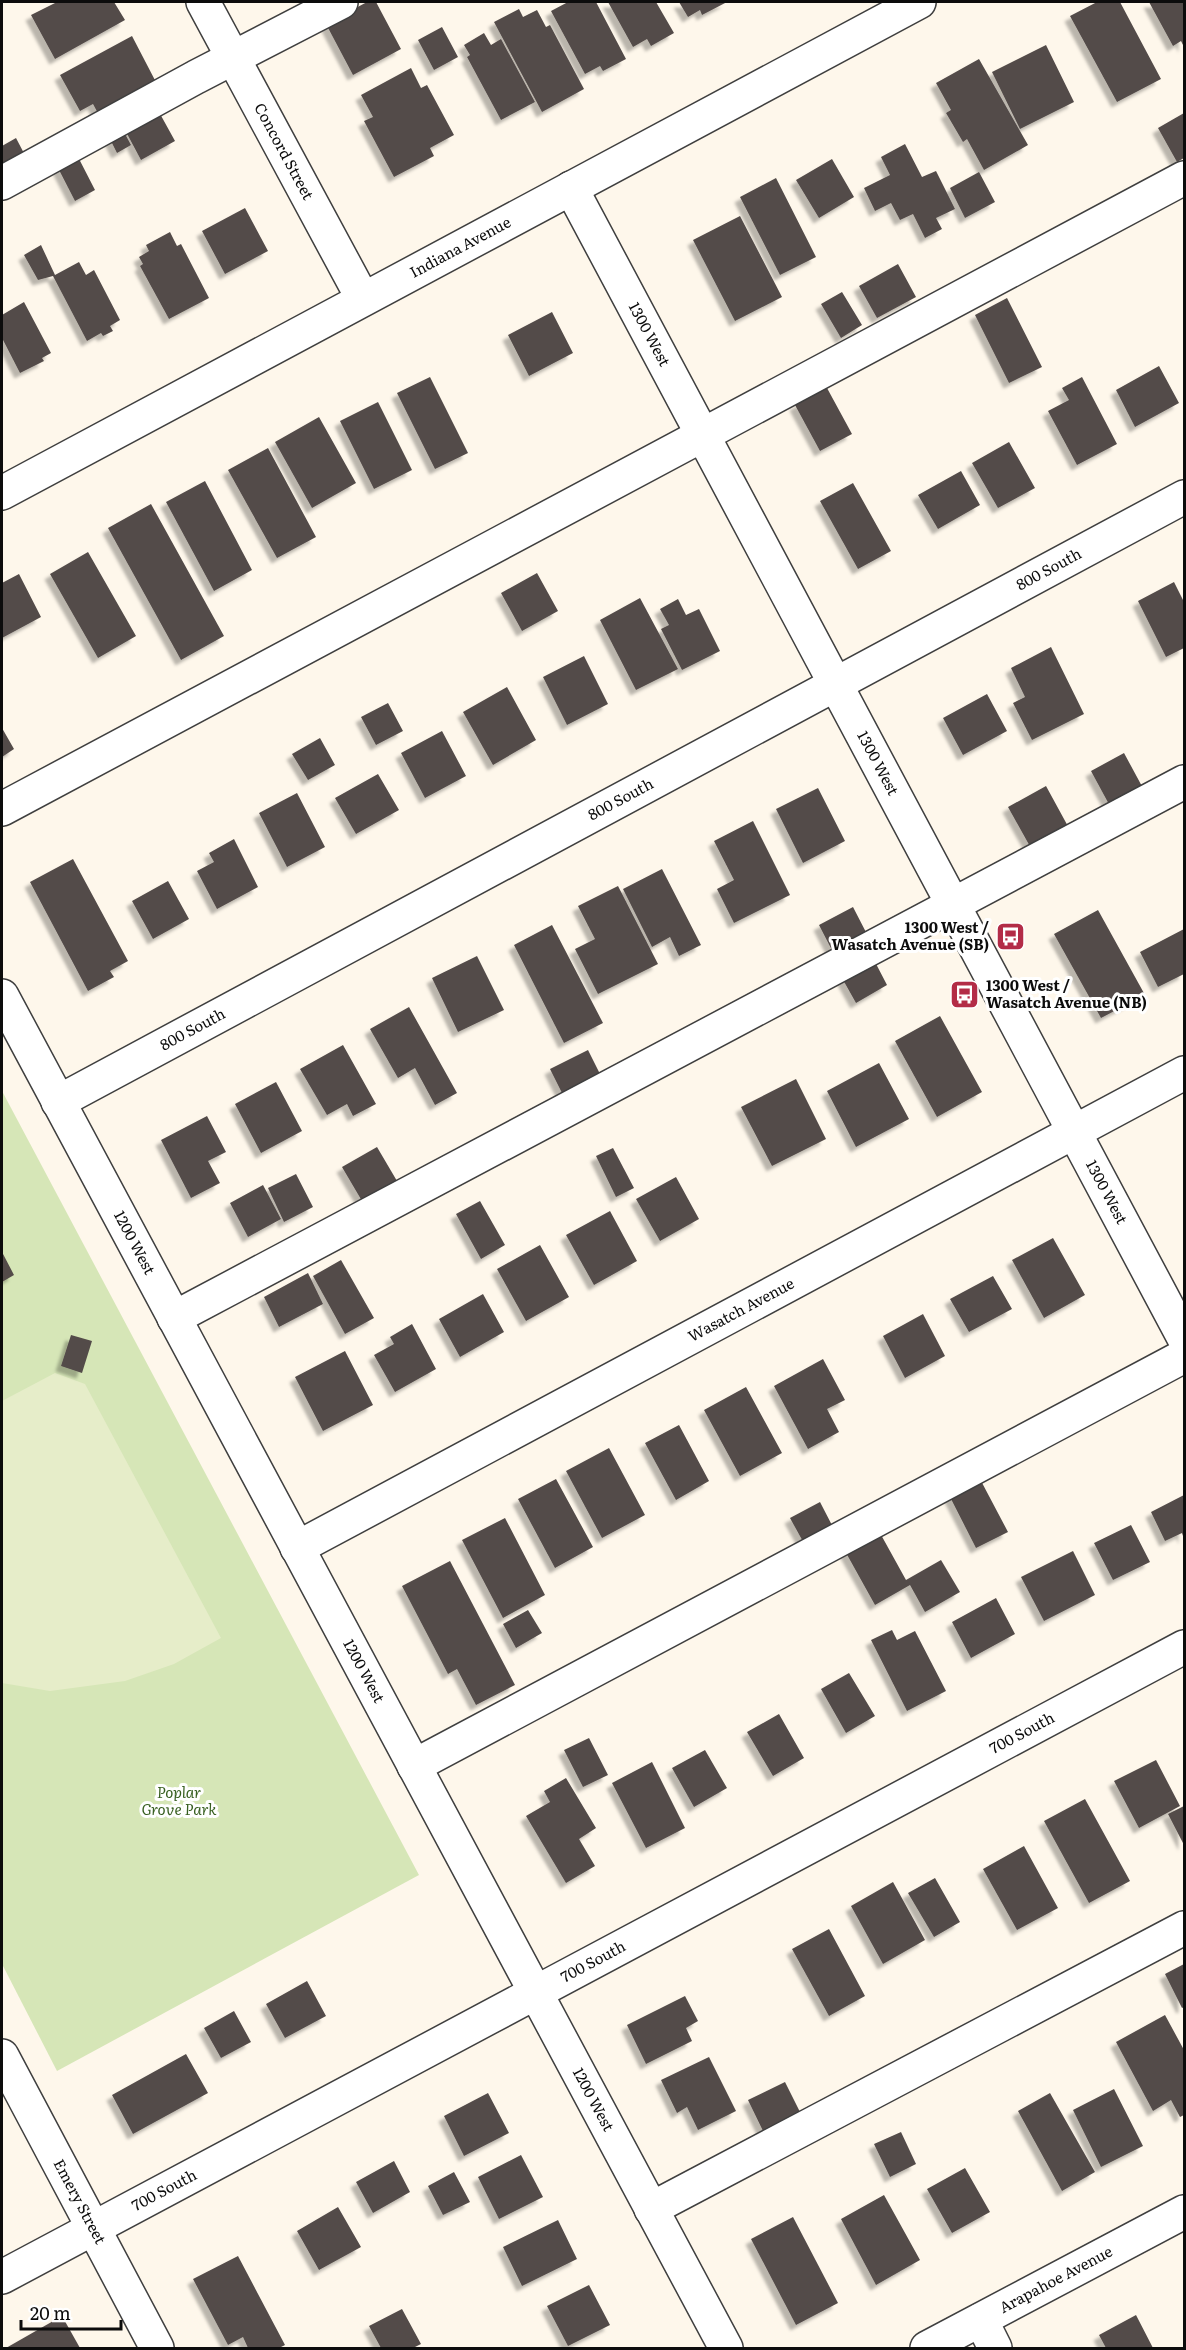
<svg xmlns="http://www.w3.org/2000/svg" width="1186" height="2350" viewBox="0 0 1186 2350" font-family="Literata,serif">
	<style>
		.green { fill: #d6e6b7 }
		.pitch { fill: #e6edc9 }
		.building { fill: #534b49; filter: url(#shadow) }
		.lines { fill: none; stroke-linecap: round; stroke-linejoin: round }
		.minor-casing { stroke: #3f3f3f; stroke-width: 36 }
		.minor { stroke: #fff; stroke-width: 33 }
		.labels { text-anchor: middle; stroke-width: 6; stroke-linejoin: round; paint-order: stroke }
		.street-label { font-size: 15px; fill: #0c0c0c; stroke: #fff }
		.poi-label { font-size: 15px; font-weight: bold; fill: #0c0c0c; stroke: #fff; text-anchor: end }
		.park-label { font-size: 15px; font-style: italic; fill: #375f20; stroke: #fff }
	</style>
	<defs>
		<filter id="shadow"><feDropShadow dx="-5.5" dy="5.5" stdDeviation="1.5" flood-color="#0004"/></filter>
	</defs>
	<rect width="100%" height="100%" fill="#fef7eb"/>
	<path class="green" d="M2,1091l417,784 -362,196 -55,-107z"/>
	<path class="pitch" d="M55,1373l30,11 136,254 -47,26 -49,17 -75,10 -48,-8v-282z"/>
	<path class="building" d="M57,2h57l11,18 -70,39 -24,-44z
		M367,2h9l25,47 -48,26 -27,-51z
		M568,2h28l30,57 -23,12 -3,-5 -15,8 -34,-63z
		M608,2h48l18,31 -23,13 -4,-7 -14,8z
		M679,2h48l-25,13 -2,-5 -12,7z
		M1097,2h23l41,77 -44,23 -47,-86z
		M1149,2h35v45l-3,-6 -8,5z
		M519,9l4,8 14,-7 9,17 4,-2 34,64 -42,23 -48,-90z
		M442,27l16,30 -24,13 -16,-30z
		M484,33l7,12 10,-6 34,63 -34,18 -34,-63 3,-2 -6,-10z
		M132,36l26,50 -58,31 -7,-13 -13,7 -20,-36z
		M1046,45l28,57 -54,27 -28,-57z
		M979,59l49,86 -44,25 -17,-31 -4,3 -17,-29 5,-3 -15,-27z
		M411,68l10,20 6,-3 27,50 -24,13 4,8 -40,21 -30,-56 9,-4 -12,-22z
		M159,112l16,29 -34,19 -16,-30z
		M1184,113v45l-7,4 -19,-34z
		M124,132l7,13 -14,8 -7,-14z
		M16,138l11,21 -25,14v-27z
		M905,144l17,33 14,-6 19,38 -19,9 6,11 -17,9 -12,-24 -13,6 -9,-17 -16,8 -11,-23 26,-13 -9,-18z
		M77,155l18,35 -20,11 -18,-35z
		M832,159l22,38 -35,21 -23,-38z
		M979,172l16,30 -30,16 -15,-30z
		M776,178l40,79 -36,18 -40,-78z
		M245,208l23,43 -43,23 -23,-43z
		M740,216l42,81 -47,24 -42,-81z
		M170,232l7,14 4,-2 28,54 -40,21 -29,-53 3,-2 -4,-7 10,-6 -3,-6z
		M41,245l14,30 24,-13 7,13 8,-5 26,50 -10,6 3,5 -10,5 -2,-3 -14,8 -34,-65 -15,4 -14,-25z
		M898,264l18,33 -39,21 -18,-32z
		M842,292l20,33 -21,13 -20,-34z
		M1007,298l35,69 -33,16 -34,-68z
		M24,302l27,51 -9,5 2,3 -24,12 -18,-35v-23z
		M552,312l21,41 -44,23 -21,-41z
		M1159,366l20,37 -44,24 -19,-37z
		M430,377l38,76 -33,16 -38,-76z
		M1082,377l35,67 -40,21 -29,-54 21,-11 -7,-12z
		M827,388l25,46 -32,17 -25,-46z
		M378,402l34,68 -38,19 -34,-68z
		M319,417l37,66 -44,25 -37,-66z
		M1009,442l26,46 -37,20 -26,-45z
		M268,448l48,89 -39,21 -49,-88z
		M961,471l19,34 -42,24 -20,-34z
		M205,481l47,89 -38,21 -48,-89z
		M853,483l38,68 -33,18 -38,-68z
		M151,504l73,132 -43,24 -73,-132z
		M88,552l48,84 -38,22 -48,-84z
		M537,573l21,38 -36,20 -21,-38z
		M19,574l22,43 -39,21v-55z
		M1174,582l10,20v46l-18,9 -28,-56z
		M640,598l38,71 -42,21 -36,-70z
		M678,599l8,16 13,-6 21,42 -38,19 -21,-41 8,-4 -9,-16z
		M1051,647l33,67 -52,26 -19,-37 12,-6 -14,-29z
		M584,656l24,48 -41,21 -24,-48z
		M507,687l29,53 -43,25 -30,-53z
		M987,694l20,37 -44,24 -20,-37z
		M388,703l15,28 -27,14 -15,-28z
		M2,728l12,21 -12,8z
		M442,731l24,45 -41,22 -24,-45z
		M320,738l15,27 -27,15 -16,-26z
		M1124,753l20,37 -33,18 -20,-37z
		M378,774l21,36 -43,24 -21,-36z
		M1046,786l24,44 -38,20 -24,-43z
		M818,788l27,53 -42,22 -27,-54z
		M297,793l28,54 -38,20 -28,-54z
		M753,821l37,74 -56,28 -17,-34 17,-9 -20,-39z
		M234,839l24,48 -41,22 -20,-38 17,-9 -5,-9z
		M73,859l55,102 -18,10 4,6 -26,14 -58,-109z
		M662,869l39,76 -22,11 -9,-19 -18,10 -29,-58z
		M168,881l21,38 -36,20 -21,-38z
		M618,886l40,78 -60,30 -23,-45 20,-10 -17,-33z
		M853,907l17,33 -34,18 -17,-33z
		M1098,910l47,85 -44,23 -47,-84z
		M552,925l51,98 -39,20 -50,-98z
		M1184,929v45l-26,13 -18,-35z
		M477,956l27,54 -46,22 -26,-54z
		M874,960l13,25 -31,18 -14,-25z
		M409,1007l48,86 -22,12 -20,-37 -17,10 -28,-49z
		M940,1016l42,76 -45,25 -42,-76z
		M343,1045l33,59 -23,12 -6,-12 -20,11 -27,-46z
		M588,1050l15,30 -38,19 -15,-30z
		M879,1063l30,56 -53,28 -29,-56z
		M796,1079l30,60 -54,27 -31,-59z
		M276,1082l26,49 -41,22 -26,-49z
		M207,1116l19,36 -18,9 12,22 -29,15 -30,-58z
		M377,1147l20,34 -35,20 -20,-34z
		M613,1148l21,40 -18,9 -20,-41z
		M296,1174l17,33 -29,15 -16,-34z
		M676,1177l23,42 -39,22 -24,-42z
		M263,1185l18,34 -33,18 -18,-34z
		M480,1201l25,44 -24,14 -25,-45z
		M610,1211l27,50 -43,24 -28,-50z
		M1053,1238l32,57 -41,23 -32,-58z
		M540,1245l29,52 -43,24 -29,-52z
		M2,1252l12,23 -12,7z
		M341,1260l33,58 -29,16 -32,-58z
		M308,1273l15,31 -44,23 -15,-30z
		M993,1276l19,33 -43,23 -19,-33z
		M483,1294l21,38 -44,25 -21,-38z
		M923,1314l22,42 -40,22 -22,-42z
		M412,1324l24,45 -41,23 -21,-37 20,-11 -4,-7z
		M71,1335l21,6 -10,32 -21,-7z
		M345,1351l28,54 -50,26 -28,-54z
		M823,1359l22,41 -18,9 12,23 -31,17 -34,-63z
		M746,1387l36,66 -42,23 -36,-66z
		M679,1425l30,56 -33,19 -31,-57z
		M609,1448l36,67 -43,23 -36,-67z
		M556,1479l37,68 -38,21 -37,-69z
		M980,1479l28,53 -32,16 -27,-53z
		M1184,1495v44l-2,-6 -17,8 -14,-29z
		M820,1502l15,29 -29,16 -16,-29z
		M505,1518l40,77 -42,23 -41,-78z
		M1131,1525l19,37 -37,18 -19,-37z
		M880,1533l26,47 35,-20 19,32 -35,20 -15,-27 -35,20 -30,-54z
		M1073,1551l22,44 -51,26 -23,-44z
		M450,1561l65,124 -39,20 -19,-36 -9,5 -46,-88z
		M996,1598l19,36 -44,24 -19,-36z
		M528,1610l14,23 -26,15 -13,-24z
		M892,1630l5,10 18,-9 31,60 -39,20 -36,-71z
		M849,1673l26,43 -29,17 -25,-44z
		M779,1714l25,44 -31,18 -26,-44z
		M589,1738l19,37 -25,12 -19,-37z
		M705,1750l22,38 -33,19 -22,-39z
		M1156,1760l24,46 -41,22 -25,-47z
		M652,1762l33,66 -39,20 -34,-65z
		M566,1778l30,50 -17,11 16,27 -29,17 -40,-67 24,-14 -6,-11z
		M1085,1799l45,82 -41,22 -45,-82z
		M1184,1806v39l-16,-31z
		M1024,1846l34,62 -41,22 -34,-61z
		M935,1878l25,44 -26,15 -26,-44z
		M893,1882l32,58 -42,24 -32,-58z
		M829,1929l36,67 -36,20 -37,-67z
		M1184,1964v43l-2,1 -17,-34z
		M307,1981l19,35 -41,22 -19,-34z
		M685,1996l13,25 -12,7 6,13 -46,23 -19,-39z
		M234,2011l17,31 -30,16 -17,-30z
		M1165,2015l19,35v65l-4,2 -9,-17 -18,11 -37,-69z
		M186,2054l22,39 -75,41 -21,-39z
		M709,2057l27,54 -38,19 -11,-23 -10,6 -16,-33z
		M785,2082l16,32 -37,19 -16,-33z
		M1114,2089l29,57 -42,21 -28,-57z
		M488,2093l21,40 -45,23 -20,-40z
		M1050,2093l45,79 -33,19 -44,-80z
		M901,2132l15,32 -26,13 -16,-33z
		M521,2155l22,42 -44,22 -21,-42z
		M394,2161l16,31 -37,21 -17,-31z
		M965,2168l25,44 -38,21 -25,-44z
		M454,2172l16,30 -27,13 -15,-29z
		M884,2195l36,65 -44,25 -35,-66z
		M338,2207l23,40 -42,23 -22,-39z
		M793,2217l45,86 -42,22 -45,-86z
		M558,2220l19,39 -55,27 -19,-39z
		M238,2256l47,89 -6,3h-31l-5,-11 -15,8 -35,-66z
		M589,2285l21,40 -42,21 -21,-40z
		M402,2309l19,35 -8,4h-32l-12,-22z
		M1136,2315l17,33h-47l-7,-13z
		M62,2316l18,32h-74z"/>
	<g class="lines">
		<defs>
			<g id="minor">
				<path id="s1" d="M203,2l160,297"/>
				<path d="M2,183l194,-106 145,-75"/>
				<path id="s2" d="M571,188l613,1150"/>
				<path id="s3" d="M2,493l917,-491"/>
				<path d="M2,809l1182,-631"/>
				<path id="s4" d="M2,996l724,1352"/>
				<path id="s5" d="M58,1102l1126,-605"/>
				<path d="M174,1318l1010,-536"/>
				<path id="s6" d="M297,1548l887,-475"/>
				<path d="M414,1766l770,-410"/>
				<path id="s7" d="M2,2056l155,292"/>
				<path d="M651,2209l533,-281"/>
				<path id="s8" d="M2,2277l1182,-630"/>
				<path d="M981,2320l14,28"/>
				<path id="s9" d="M927,2348l257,-136"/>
			</g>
		</defs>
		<use href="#minor" class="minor-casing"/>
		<use href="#minor" class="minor"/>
	</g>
	<defs>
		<symbol id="bus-square" viewBox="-11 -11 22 22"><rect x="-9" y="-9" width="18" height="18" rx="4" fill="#b32c47" stroke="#fff"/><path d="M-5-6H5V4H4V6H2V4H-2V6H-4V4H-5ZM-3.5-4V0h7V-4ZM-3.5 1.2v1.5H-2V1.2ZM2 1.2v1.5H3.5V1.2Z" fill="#fff"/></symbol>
	</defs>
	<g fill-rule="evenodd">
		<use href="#bus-square" x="994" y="920" width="33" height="33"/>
		<use href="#bus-square" x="948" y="978" width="33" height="33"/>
	</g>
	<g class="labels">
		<g class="street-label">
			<text dy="5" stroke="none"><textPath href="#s1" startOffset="170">Concord Street</textPath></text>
			<text dy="5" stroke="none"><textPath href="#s3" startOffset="520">Indiana Avenue</textPath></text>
			<text dy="5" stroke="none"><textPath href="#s2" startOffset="166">1300 West</textPath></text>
			<text dy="5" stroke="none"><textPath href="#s5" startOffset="1125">800 South</textPath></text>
			<text dy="5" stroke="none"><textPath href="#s2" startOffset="652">1300 West</textPath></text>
			<text dy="5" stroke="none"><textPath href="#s5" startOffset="639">800 South</textPath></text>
			<text dy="5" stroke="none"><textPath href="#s5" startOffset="153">800 South</textPath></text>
			<text dy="5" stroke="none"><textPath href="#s2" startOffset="1138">1300 West</textPath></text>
			<text dy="5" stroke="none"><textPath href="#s4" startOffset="280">1200 West</textPath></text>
			<text dy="5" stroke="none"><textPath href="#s6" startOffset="504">Wasatch Avenue</textPath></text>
			<text dy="5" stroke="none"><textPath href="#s4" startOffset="766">1200 West</textPath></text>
			<text dy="5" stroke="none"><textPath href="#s8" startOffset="1156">700 South</textPath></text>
			<text dy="5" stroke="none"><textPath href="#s8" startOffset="670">700 South</textPath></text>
			<text dy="5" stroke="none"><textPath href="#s4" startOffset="1252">1200 West</textPath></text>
			<text dy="5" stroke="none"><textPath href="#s8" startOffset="184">700 South</textPath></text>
			<text dy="5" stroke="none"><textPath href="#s7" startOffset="165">Emery Street</textPath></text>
			<text dy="5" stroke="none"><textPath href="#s9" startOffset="146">Arapahoe Avenue</textPath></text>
		</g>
		<g class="poi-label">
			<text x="989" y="933">1300 West /<tspan x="989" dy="17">Wasatch Avenue (SB)</tspan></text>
			<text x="986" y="991" text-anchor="start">1300 West /<tspan x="986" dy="17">Wasatch Avenue (NB)</tspan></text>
		</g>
		<g class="park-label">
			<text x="179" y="1798">Poplar<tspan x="179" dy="17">Grove Park</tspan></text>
		</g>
	</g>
	<rect width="1186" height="2350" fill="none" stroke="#0c0c0c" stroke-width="6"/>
	<path d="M21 2320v9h100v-9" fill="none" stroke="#0c0c0c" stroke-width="3"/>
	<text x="30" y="2320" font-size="18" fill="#0c0c0c" stroke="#ffffff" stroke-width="4.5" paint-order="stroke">20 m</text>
</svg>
